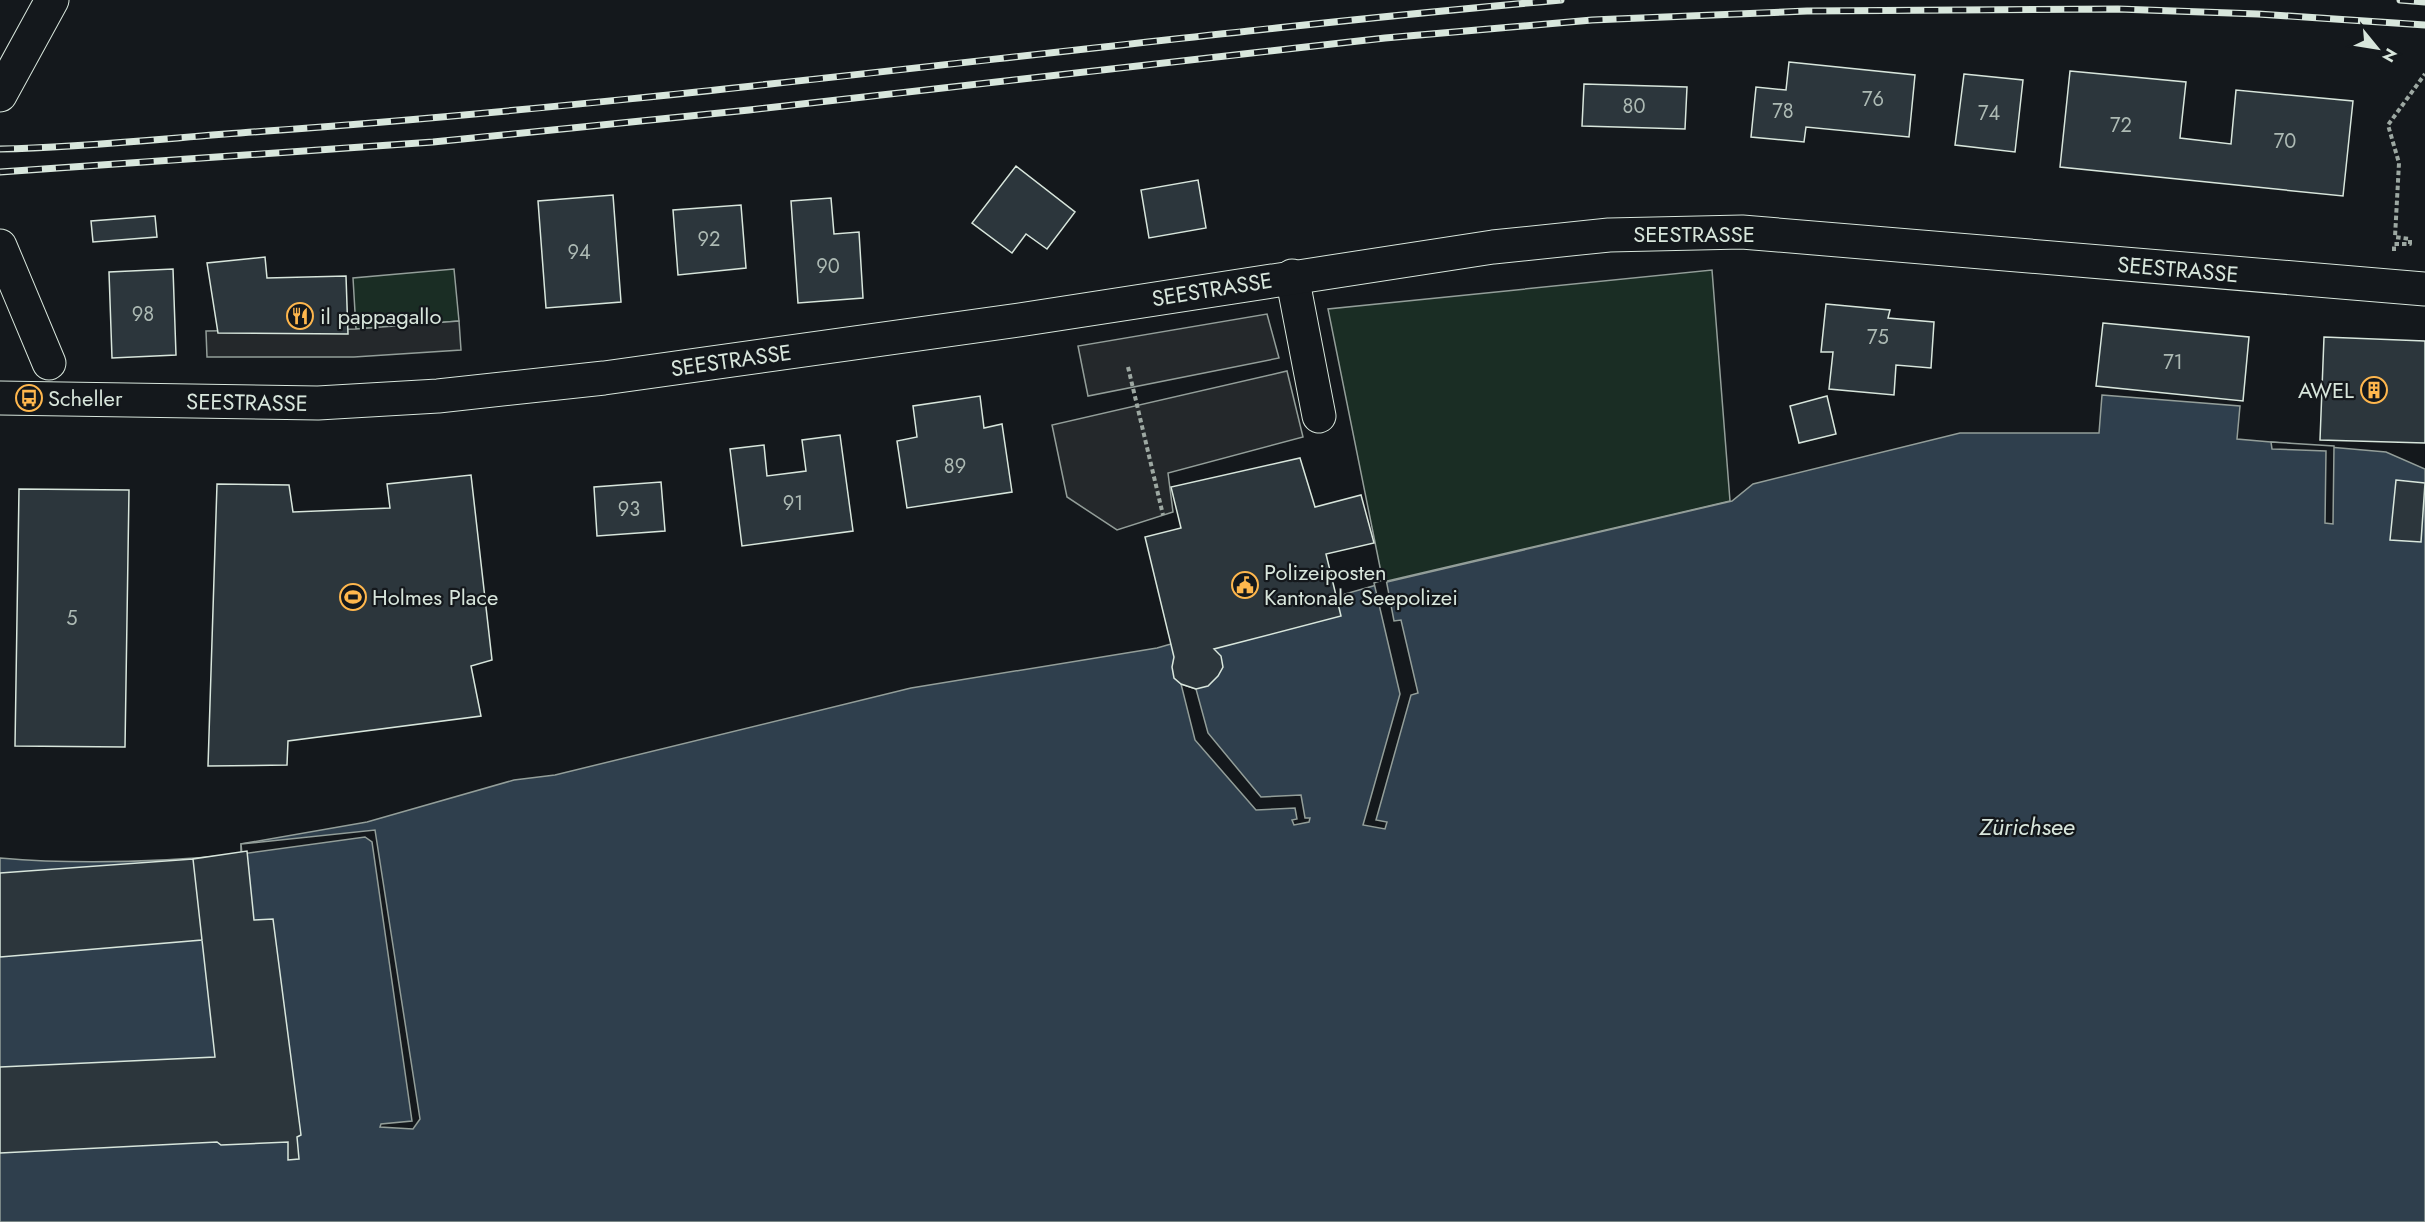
<svg xmlns="http://www.w3.org/2000/svg" width="2425" height="1222" viewBox="0 0 2425 1222" font-family="Jost,sans-serif">
	<style>
		.green { fill: #1a2d24; stroke: #939e99; stroke-width: 1.5 }
		.parking { fill: #24282b; stroke: #939e99; stroke-width: 1.5 }
		.water { fill: #2f3f4d; stroke: #939e99; stroke-width: 1.5 }
		.pier { fill: #14181c; stroke: #939e99; stroke-width: 1.5 }
		.building { fill: #2c363c; stroke: #d8e6dc; stroke-width: 1.5 }
		.lines { fill: none; stroke-linecap: round; stroke-linejoin: round }
		.minor-casing { stroke: #d8e6dc; stroke-width: 35 }
		.major-casing { stroke: #d8e6dc; stroke-width: 35 }
		.path { stroke: #9da8a2; stroke-width: 4; stroke-dasharray: 4.5 3; stroke-linecap: butt }
		.minor { stroke: #14181c; stroke-width: 33 }
		.major { stroke: #14181c; stroke-width: 33 }
		.rail-casing { stroke: #d8e6dc; stroke-width: 7 }
		.rail { stroke: #14181c; stroke-width: 4.5; stroke-dasharray: 14; stroke-linecap: butt }
		.labels { text-anchor: middle; stroke-width: 4.5; stroke-linejoin: round; paint-order: stroke }
		.number-label { font-size: 20px; fill: #adbab4 }
		.street-label { font-size: 22px; fill: #d8e6dc; stroke: #14181c }
		.poi-label { font-size: 22px; fill: #d8e6dc; stroke: #14181c; text-anchor: start }
		.water-label { font-size: 24px; font-style: italic; fill: #d8e6dc; stroke: #14181c }
	</style>
	<rect width="100%" height="100%" fill="#14181c"/>
	<path class="green" d="M454,269l5,52 -103,8 -3,-51z
		M1712,270l18,231 -347,81 -55,-273z"/>
	<path class="parking" d="M1267,314l12,44 -191,38 -10,-50z
		M459,321l2,29 -107,7h-147l-1,-26 150,-2z
		M1287,371l16,66 -135,36 5,39 -56,18 -50,-33 -15,-72z"/>
	<path class="water" d="M2102,395l138,11 -3,33 149,13 39,17v753h-2425v-364c80,7 161,4 241,-4v-10l126,-22 147,-42 41,-5 356,-87 246,-40 230,-66 345,-81 21,-17 207,-51h139z"/>
	<path class="pier" d="M2271,442l63,4 -1,78 -8,-1 1,-72 -54,-2z
		M1386,579l8,42 7,-1 17,73 -7,2 -35,125 11,2 -2,7 -22,-4 37,-131 -26,-111z
		M1181,684l15,5 12,44 53,64 40,-2 4,23h5l-1,4 -15,3 -2,-5 5,-1 -2,-11 -39,2 -61,-70z
		M375,830l45,289 -7,10 -33,-2 1,-3 31,-3 -40,-279 -7,-5 -123,17 -1,-10z"/>
	<path class="building" d="M1789,62l126,13 -6,62 -103,-10 -2,15 -53,-5 5,-50 30,3z
		M2070,71l116,11 -6,56 51,6 5,-54 117,11 -10,95 -283,-29z
		M1964,74l59,6 -8,72 -60,-7z
		M1584,84l103,3 -2,42 -103,-3z
		M1016,166l59,46 -28,37 -21,-15 -14,19 -40,-30z
		M1198,180l8,48 -57,10 -8,-48z
		M613,195l8,107 -75,6 -8,-107z
		M831,198l3,36 25,-2 4,66 -65,5 -7,-102z
		M741,205l5,63 -68,7 -5,-65z
		M155,216l2,21 -64,5 -2,-21z
		M265,257l2,21 79,-2 2,58 -130,-1 -11,-70z
		M173,269l3,86 -64,3 -3,-86z
		M1826,304l64,6 -2,8 46,4 -3,46 -35,-3 -2,30 -65,-6 4,-37h-12z
		M2103,323l146,14 -6,64 -147,-15z
		M2324,337l101,4v102l-105,-3z
		M980,396l4,32 18,-4 10,68 -105,16 -10,-67 20,-4 -4,-31z
		M1827,396l9,38 -37,9 -9,-37z
		M840,435l13,96 -111,15 -12,-97 34,-4 3,31 39,-5 -4,-31z
		M1300,458l15,49 46,-12 13,48 -48,11 15,62 -127,33 7,7 2,11 -5,9 -10,10 -12,3 -15,-5 -7,-6 -2,-11 2,-10 -29,-120 36,-9 -10,-41z
		M471,475l21,185 -21,6 10,50 -193,25 -1,24 -79,1 9,-282 72,1 4,27 97,-4 -3,-24z
		M2396,480l29,3 -4,59 -31,-2z
		M661,482l4,49 -68,5 -3,-49z
		M19,489l110,1 -4,257 -110,-1z
		M247,851l7,69 19,-1 28,216 -4,2 2,22 -11,1v-18l-67,3 -4,-3 -217,11v-86l215,-10 -22,-198z
		M193,859l9,81 -202,17v-84z"/>
	<g class="lines">
		<defs>
			<path id="minor" d="M0,95l52,-95
				M0,246l49,117
				M1292,276l27,140"/>
			<path id="major" d="M0,398l318,5 120,-7 166,-18 415,-58 474,-73 116,-12 133,-3 683,57"/>
		</defs>
		<use href="#minor" class="minor-casing"/>
		<use href="#major" class="major-casing"/>
		<path class="path" d="M2394,251v-7h16v-5l-15,-2 4,-74 -11,-38 37,-51
			M1128,367l35,148"/>
		<use href="#minor" class="minor"/>
		<use href="#major" class="major"/>
		<defs>
			<path id="rail" d="M2400,0l25,2
				M0,149c89,-2 178,-12 267,-18 433,-31 862,-93 1294,-131
				M0,172l433,-30 316,-32 636,-72 207,-18 215,-9 311,-2 140,5 167,11"/>
		</defs>
		<use href="#rail" class="rail-casing"/>
		<use href="#rail" class="rail"/>
	</g>
	<defs>
		<symbol id="restaurant-ring" viewBox="-11 -11 22 22"><circle r="9.5" fill="#14181c" stroke="#ffb74d" stroke-width="1.5"/><path d="M-5-6h1v4h1v-4h1v4h1v-4h1v5L-1.5 .5V6h-2V.5L-5-1ZM5-6V6H3V1.5H1.5Q1.5-4 5-6Z" fill="#ffb74d"/></symbol>
		<symbol id="building-ring" viewBox="-11 -11 22 22"><circle r="9.5" fill="#14181c" stroke="#ffb74d" stroke-width="1.5"/><path d="M-4-6H4V6H1V3H-1V6H-4ZM-2.5-4.3h1.7v1.8h-1.7ZM.8-4.3h1.7v1.8H.8ZM-2.5-1h1.7V.8h-1.7ZM.8-1h1.7V.8H.8Z" fill="#ffb74d"/></symbol>
		<symbol id="bus-ring" viewBox="-11 -11 22 22"><circle r="9.5" fill="#14181c" stroke="#ffb74d" stroke-width="1.5"/><path d="M-5-6H5V4H4V6H2V4H-2V6H-4V4H-5ZM-3.5-4V0h7V-4ZM-3.5 1.2v1.5H-2V1.2ZM2 1.2v1.5H3.5V1.2Z" fill="#ffb74d"/></symbol>
		<symbol id="civic-ring" viewBox="-11 -11 22 22"><circle r="9.5" fill="#14181c" stroke="#ffb74d" stroke-width="1.5"/><path d="M-.6-6.5H3V-4.5H.6V-3L4-1V1h2V6H-6V1h2V-1L-.6-3ZM-1.2 2.5V6h2.4V2.5Z" fill="#ffb74d"/></symbol>
		<symbol id="stadium-ring" viewBox="-11 -11 22 22"><circle r="9.5" fill="#14181c" stroke="#ffb74d" stroke-width="1.5"/><path d="M0-5a6.5 5 0 1 0 0 10a6.5 5 0 1 0 0-10ZM-3.5-1.8h7v3.6h-7Z" fill="#ffb74d"/></symbol>
	</defs>
	<g fill-rule="evenodd">
		<use href="#restaurant-ring" x="285" y="301" width="30" height="30"/>
		<use href="#building-ring" x="2359" y="375" width="30" height="30"/>
		<use href="#bus-ring" x="14" y="383" width="30" height="30"/>
		<use href="#civic-ring" x="1230" y="570" width="30" height="30"/>
		<use href="#stadium-ring" x="338" y="582" width="30" height="30"/>
	</g>
	<g class="labels">
		<g class="number-label">
			<text x="1873" y="106">76</text>
			<text x="1634" y="113">80</text>
			<text x="1783" y="118">78</text>
			<text x="1989" y="120">74</text>
			<text x="2121" y="132">72</text>
			<text x="2285" y="148">70</text>
			<text x="709" y="246">92</text>
			<text x="579" y="259">94</text>
			<text x="828" y="273">90</text>
			<text x="143" y="321">98</text>
			<text x="1878" y="344">75</text>
			<text x="2173" y="369">71</text>
			<text x="955" y="473">89</text>
			<text x="793" y="510">91</text>
			<text x="629" y="516">93</text>
			<text x="72" y="625">5</text>
		</g>
		<g class="street-label">
			<text x="1694" y="242">SEESTRASSE</text>
			<text transform="translate(2178 269) rotate(5)" y="8">SEESTRASSE</text>
			<text transform="translate(1212 289) rotate(-9)" y="8">SEESTRASSE</text>
			<text transform="translate(731 360) rotate(-8)" y="8">SEESTRASSE</text>
			<text transform="translate(247 402) rotate(1)" y="8">SEESTRASSE</text>
		</g>
		<g class="poi-label">
			<text x="320" y="324">il pappagallo</text>
			<text x="2354" y="398" text-anchor="end">AWEL</text>
			<text x="48" y="406">Scheller</text>
			<text x="1264" y="580">Polizeiposten<tspan x="1264" dy="25">Kantonale Seepolizei</tspan></text>
			<text x="372" y="605">Holmes Place</text>
		</g>
		<g class="water-label">
			<text x="2027" y="835">Zürichsee</text>
		</g>
	</g>
	<g transform="translate(2377 48) rotate(120)" stroke="#14181c" stroke-width="4.5" paint-order="stroke">
	<path d="M0-4.5L10 22L0 15L-10 22Z" fill="#d8e6dc"/>
	<text y="-9" font-size="16" font-weight="bold" text-anchor="middle" fill="#d8e6dc">N</text>
	</g>
</svg>
